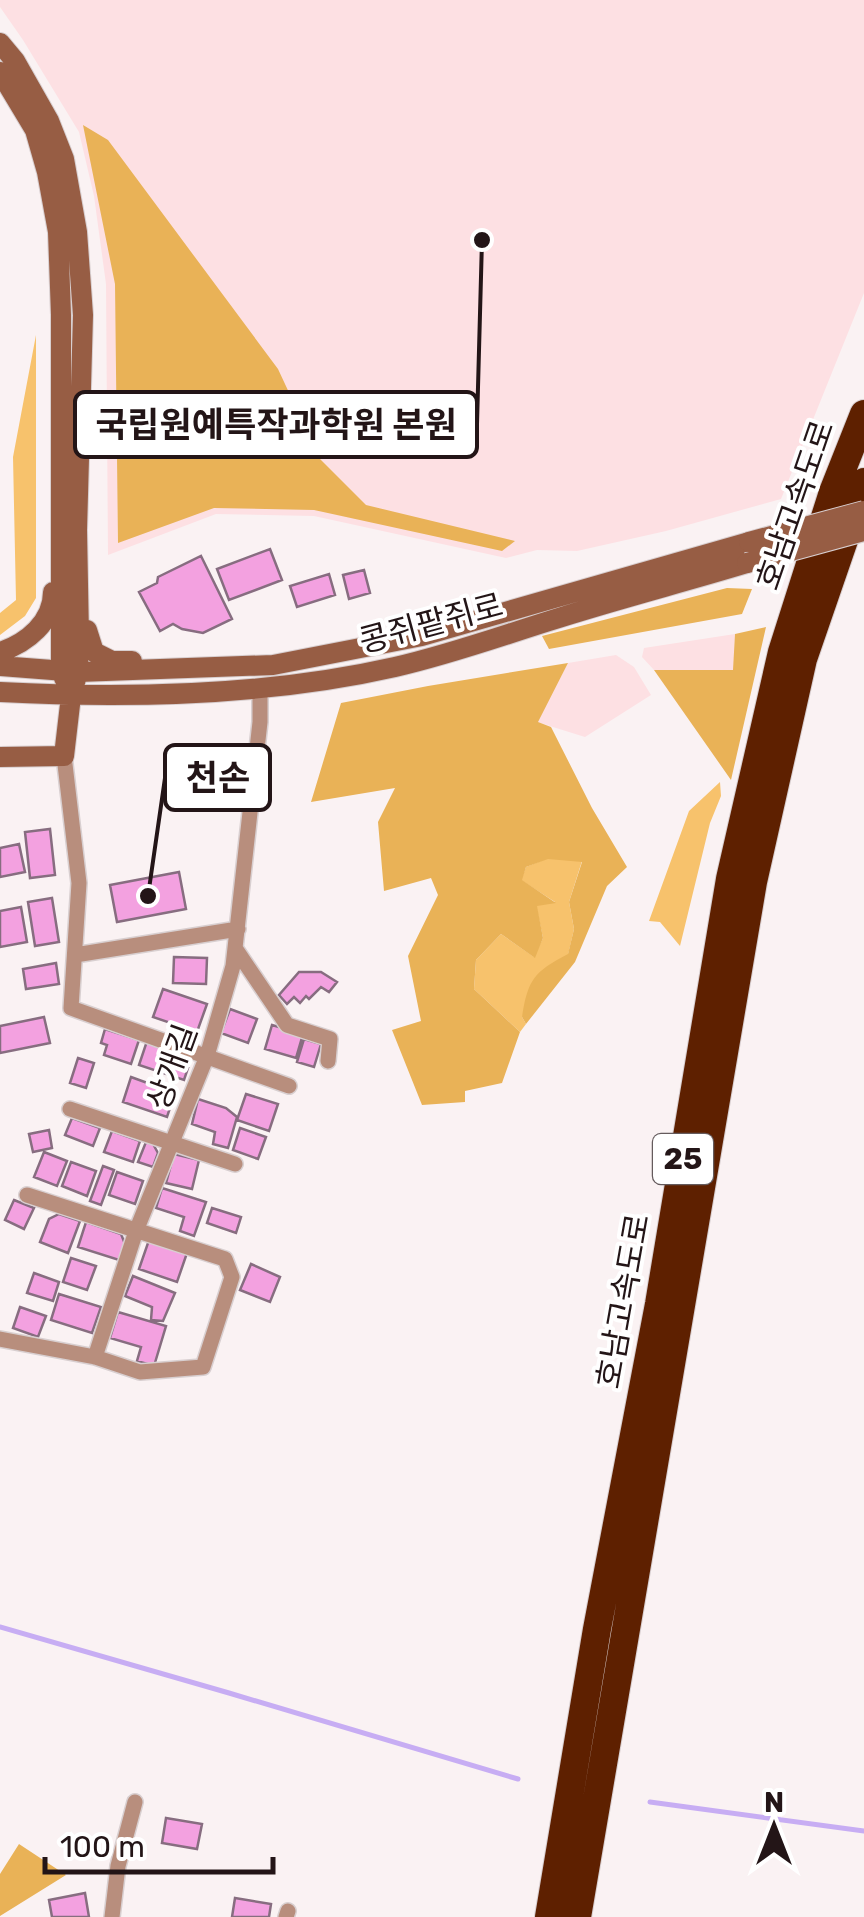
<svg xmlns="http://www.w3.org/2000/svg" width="864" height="1917" viewBox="0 0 864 1917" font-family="Rubik,'Noto Sans KR',sans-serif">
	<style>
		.built { fill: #fde0e3 }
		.green { fill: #f7c26c }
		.forest { fill: #e9b257 }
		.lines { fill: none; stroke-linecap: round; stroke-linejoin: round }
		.stream { stroke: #c7adf3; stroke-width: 5 }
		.building { fill: #f3a1e0; stroke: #876d80; stroke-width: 2.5 }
		.street-casing { stroke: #d8cfd0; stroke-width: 18 }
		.secondary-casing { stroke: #d8cfd0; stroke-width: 22 }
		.highway-casing { stroke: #d8cfd0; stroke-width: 30 }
		.street { stroke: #b88e7d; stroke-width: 15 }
		.secondary { stroke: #975d44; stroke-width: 20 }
		.highway { stroke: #5e2000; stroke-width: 28 }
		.secondary-bridge-casing { stroke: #d8cfd0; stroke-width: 22; stroke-linecap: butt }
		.secondary-bridge { stroke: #975d44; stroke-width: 20 }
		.labels { text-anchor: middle; stroke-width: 8; stroke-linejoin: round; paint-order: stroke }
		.shield { fill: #fff; stroke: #655b5d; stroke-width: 2.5 }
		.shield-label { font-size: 30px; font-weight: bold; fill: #231517 }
		.street-label { font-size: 32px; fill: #231517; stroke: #fff }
		.leader { fill: none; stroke: #231517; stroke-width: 4 }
		.callout-dot { fill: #231517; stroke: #fff; stroke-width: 4 }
		.callout { fill: #fff; stroke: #231517; stroke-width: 4 }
		.callout-label { font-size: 35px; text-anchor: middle; font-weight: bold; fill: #231517 }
	</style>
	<rect width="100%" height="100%" fill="#faf2f3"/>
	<path class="built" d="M0,0h864v293l-83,206 -115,32 -89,20 -40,-1 -31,8 -192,-42 -98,-2 -108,41 -2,-271 -12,-88 -15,-64 -56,-92 -23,-33z
		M735,634l-1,36h-80l-12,-13 2,-9z
		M616,655l18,12 17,28 -66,42 -48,-15 31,-59z"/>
	<path class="green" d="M36,335v263l-11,18 -25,19v-22l16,-13 -3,-143z
		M720,782l1,14 -11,27 -30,123 -20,-24 -11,-1 40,-110z
		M548,858l34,3 -13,41 5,27 -6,26 -46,62 4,7 -6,8 -46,-43 2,-29 25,-26 33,23 9,-19 -7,-33 19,-3 -34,-22 5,-13z"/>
	<path class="forest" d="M83,125l25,15 170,229 42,90 46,46 149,36 -13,10 -188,-41 -100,-2 -96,35 -3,-259z
		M727,588l25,1 -10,25 -193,35 -7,-13z
		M766,627l-35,153 -77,-110h79l2,-36z
		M568,663l-30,59 13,5 41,81 35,59 -20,19 -32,76 -49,62 -4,-7c6,-38 12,-45 46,-63l6,-25 -5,-27 13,-40 -34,-3 -22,8 -4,13 34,23 -19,3 6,32 -8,20 -34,-24 -25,26 -2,29 46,43 -18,51 -37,8v11l-43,3 -30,-75 29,-9 -13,-65 30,-61 -7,-17 -47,13 -6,-69 17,-34 -84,14 30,-99 87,-17z
		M19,1844l47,31 -66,41v-42z"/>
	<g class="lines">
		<path class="stream" d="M0,1627l229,66 289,86
			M650,1802l214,29"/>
	</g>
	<path class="building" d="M270,549l12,31 -53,20 -12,-31z
		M201,556l31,63 -29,14 -21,-4 -9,-5 -13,7 -21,-39 18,-9 1,-6z
		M364,570l6,23 -21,6 -6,-24z
		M329,574l6,21 -38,12 -7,-21z
		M50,829l5,46 -25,3 -5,-46z
		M19,844l6,28 -25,5v-29z
		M179,872l7,37 -69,13 -7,-37z
		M52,898l7,44 -24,4 -7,-44z
		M21,907l6,35 -27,5v-36z
		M174,957l33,1 -1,26 -33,-1z
		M56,963l3,21 -33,5 -3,-20z
		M299,972h22l16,10 -8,10 -8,-5 -12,12 -3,-3 -6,7 -6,-6 -7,7 -8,-9z
		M163,989l44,15 -10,28 -44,-15z
		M230,1009l27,10 -9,24 -27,-10z
		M44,1017l6,26 -50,10v-27z
		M272,1025l31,9 -7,24 -31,-9z
		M105,1029l34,11 -8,24 -27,-9 3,-10 -6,-2z
		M304,1039l17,5 -7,23 -17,-5z
		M147,1041l40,13 2,11 -5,15 -45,-15z
		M78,1058l16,5 -8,25 -16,-5z
		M131,1077l44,16 -8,24 -44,-15z
		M246,1094l32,10 -9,27 -32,-11z
		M198,1099l28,9 11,9 -9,31 -15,-4 2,-12 -23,-8z
		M72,1118l28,10 -7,18 -28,-11z
		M240,1128l26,9 -8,22 -25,-9z
		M49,1130l3,18 -19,4 -4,-18z
		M112,1131l28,10 -7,21 -29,-10z
		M146,1142l7,2 5,9 -5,14 -15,-5z
		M44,1152l23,9 -10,25 -23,-9z
		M174,1154l25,6 -7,29 -26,-6z
		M71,1162l25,9 -9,25 -25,-10z
		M103,1166l11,4 -13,35 -11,-4z
		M117,1172l26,9 -8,23 -26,-9z
		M162,1188l44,14 -12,34 -14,-5 4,-14 -28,-9z
		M14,1200l20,8 -10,21 -19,-9z
		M212,1208l29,9 -5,16 -29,-10z
		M59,1214l21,7 -12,32 -28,-11 9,-23z
		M86,1222l35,12 4,10 -6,16 -41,-13z
		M149,1240l38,13 -10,29 -38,-13z
		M71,1258l25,8 -9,24 -24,-8z
		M251,1264l29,13 -10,25 -30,-12z
		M34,1273l25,9 -6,19 -26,-8z
		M133,1276l42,17 -12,28 -12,-1 1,-13 -27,-11z
		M59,1294l42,13 -9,26 -41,-13z
		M20,1307l26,9 -8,21 -25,-9z
		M118,1312l48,14 -12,40 -17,-5 4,-14 -31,-9z
		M166,1818l36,6 -5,25 -35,-6z
		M85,1893l4,24h-37l-3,-17z
		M235,1898l36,6 -2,13h-37z"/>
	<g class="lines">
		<defs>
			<path id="street" d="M64,756l15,127 -8,125 218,78
				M235,948l52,77 43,14 -2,22
				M75,955l163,-26
				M70,1109l165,55
				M0,1339l95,18 45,15 63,-5 29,-90 -7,-18 -198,-64
				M95,1357l41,-126 71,-175 26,-90 27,-244v-34
				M112,1917l6,-51 17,-64
				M286,1917l2,-6"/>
			<path id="secondary" d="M0,43l15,18 34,60 15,38 13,73 6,83 -6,215 2,108 -1,34 -7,24 -7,60 -64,1
				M0,72l35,58 12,42 11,60 3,83v356l4,9
				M79,627l8,3 7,22 18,9h20
				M0,652c27,-9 53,-30 53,-60h2
				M0,666l78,6 195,-7 149,-29 327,-94
				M0,692c131,7 267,4 395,-25 53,-12 103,-30 154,-46 65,-21 132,-38 198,-58"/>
			<path id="highway" d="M549,1917l48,-288 62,-325 71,-425 52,-227 51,-160 31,-78
				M577,1917l176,-1035 50,-223 61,-177"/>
		</defs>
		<use href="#street" class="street-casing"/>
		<use href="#secondary" class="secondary-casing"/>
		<use href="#highway" class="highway-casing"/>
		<use href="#street" class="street"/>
		<use href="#secondary" class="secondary"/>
		<use href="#highway" class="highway"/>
		<defs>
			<path id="secondary-bridge" d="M749,542l115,-31
				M747,563l117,-32"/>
		</defs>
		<use href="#secondary-bridge" class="secondary-bridge-casing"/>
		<use href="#secondary-bridge" class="secondary-bridge"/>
	</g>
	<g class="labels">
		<rect class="shield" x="653" y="1134" width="60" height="50" rx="8"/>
		<g class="shield-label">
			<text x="683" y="1169">25</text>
		</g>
		<g class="street-label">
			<text transform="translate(795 505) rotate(-71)" y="11">호남고속도로</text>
			<text transform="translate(431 623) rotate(-15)" y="11">콩쥐팥쥐로</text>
			<text transform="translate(172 1067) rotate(-70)" y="11">상개길</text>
			<text transform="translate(623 1301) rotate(-80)" y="11">호남고속도로</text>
		</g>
	</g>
	<path class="leader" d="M482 240L477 424M148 896L165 778"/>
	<g class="callout-dot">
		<circle cx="482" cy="240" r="10"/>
		<circle cx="148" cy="896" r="10"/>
	</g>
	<g class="callout">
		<rect x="75" y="392" width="402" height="65" rx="10"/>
		<rect x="165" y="745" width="105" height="65" rx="10"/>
	</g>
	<g class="callout-label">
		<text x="276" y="437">국립원예특작과학원 본원</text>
		<text x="218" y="790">천손</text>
	</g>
	<g transform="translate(774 1827)" stroke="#ffffff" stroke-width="8" paint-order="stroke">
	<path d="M0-8L18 38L0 25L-18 38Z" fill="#231517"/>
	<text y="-15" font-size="28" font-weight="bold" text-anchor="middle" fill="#231517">N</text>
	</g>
	<path d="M45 1857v15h228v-15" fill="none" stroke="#231517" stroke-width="5"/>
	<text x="60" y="1857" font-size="30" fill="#231517" stroke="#ffffff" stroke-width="8" paint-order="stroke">100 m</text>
</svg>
